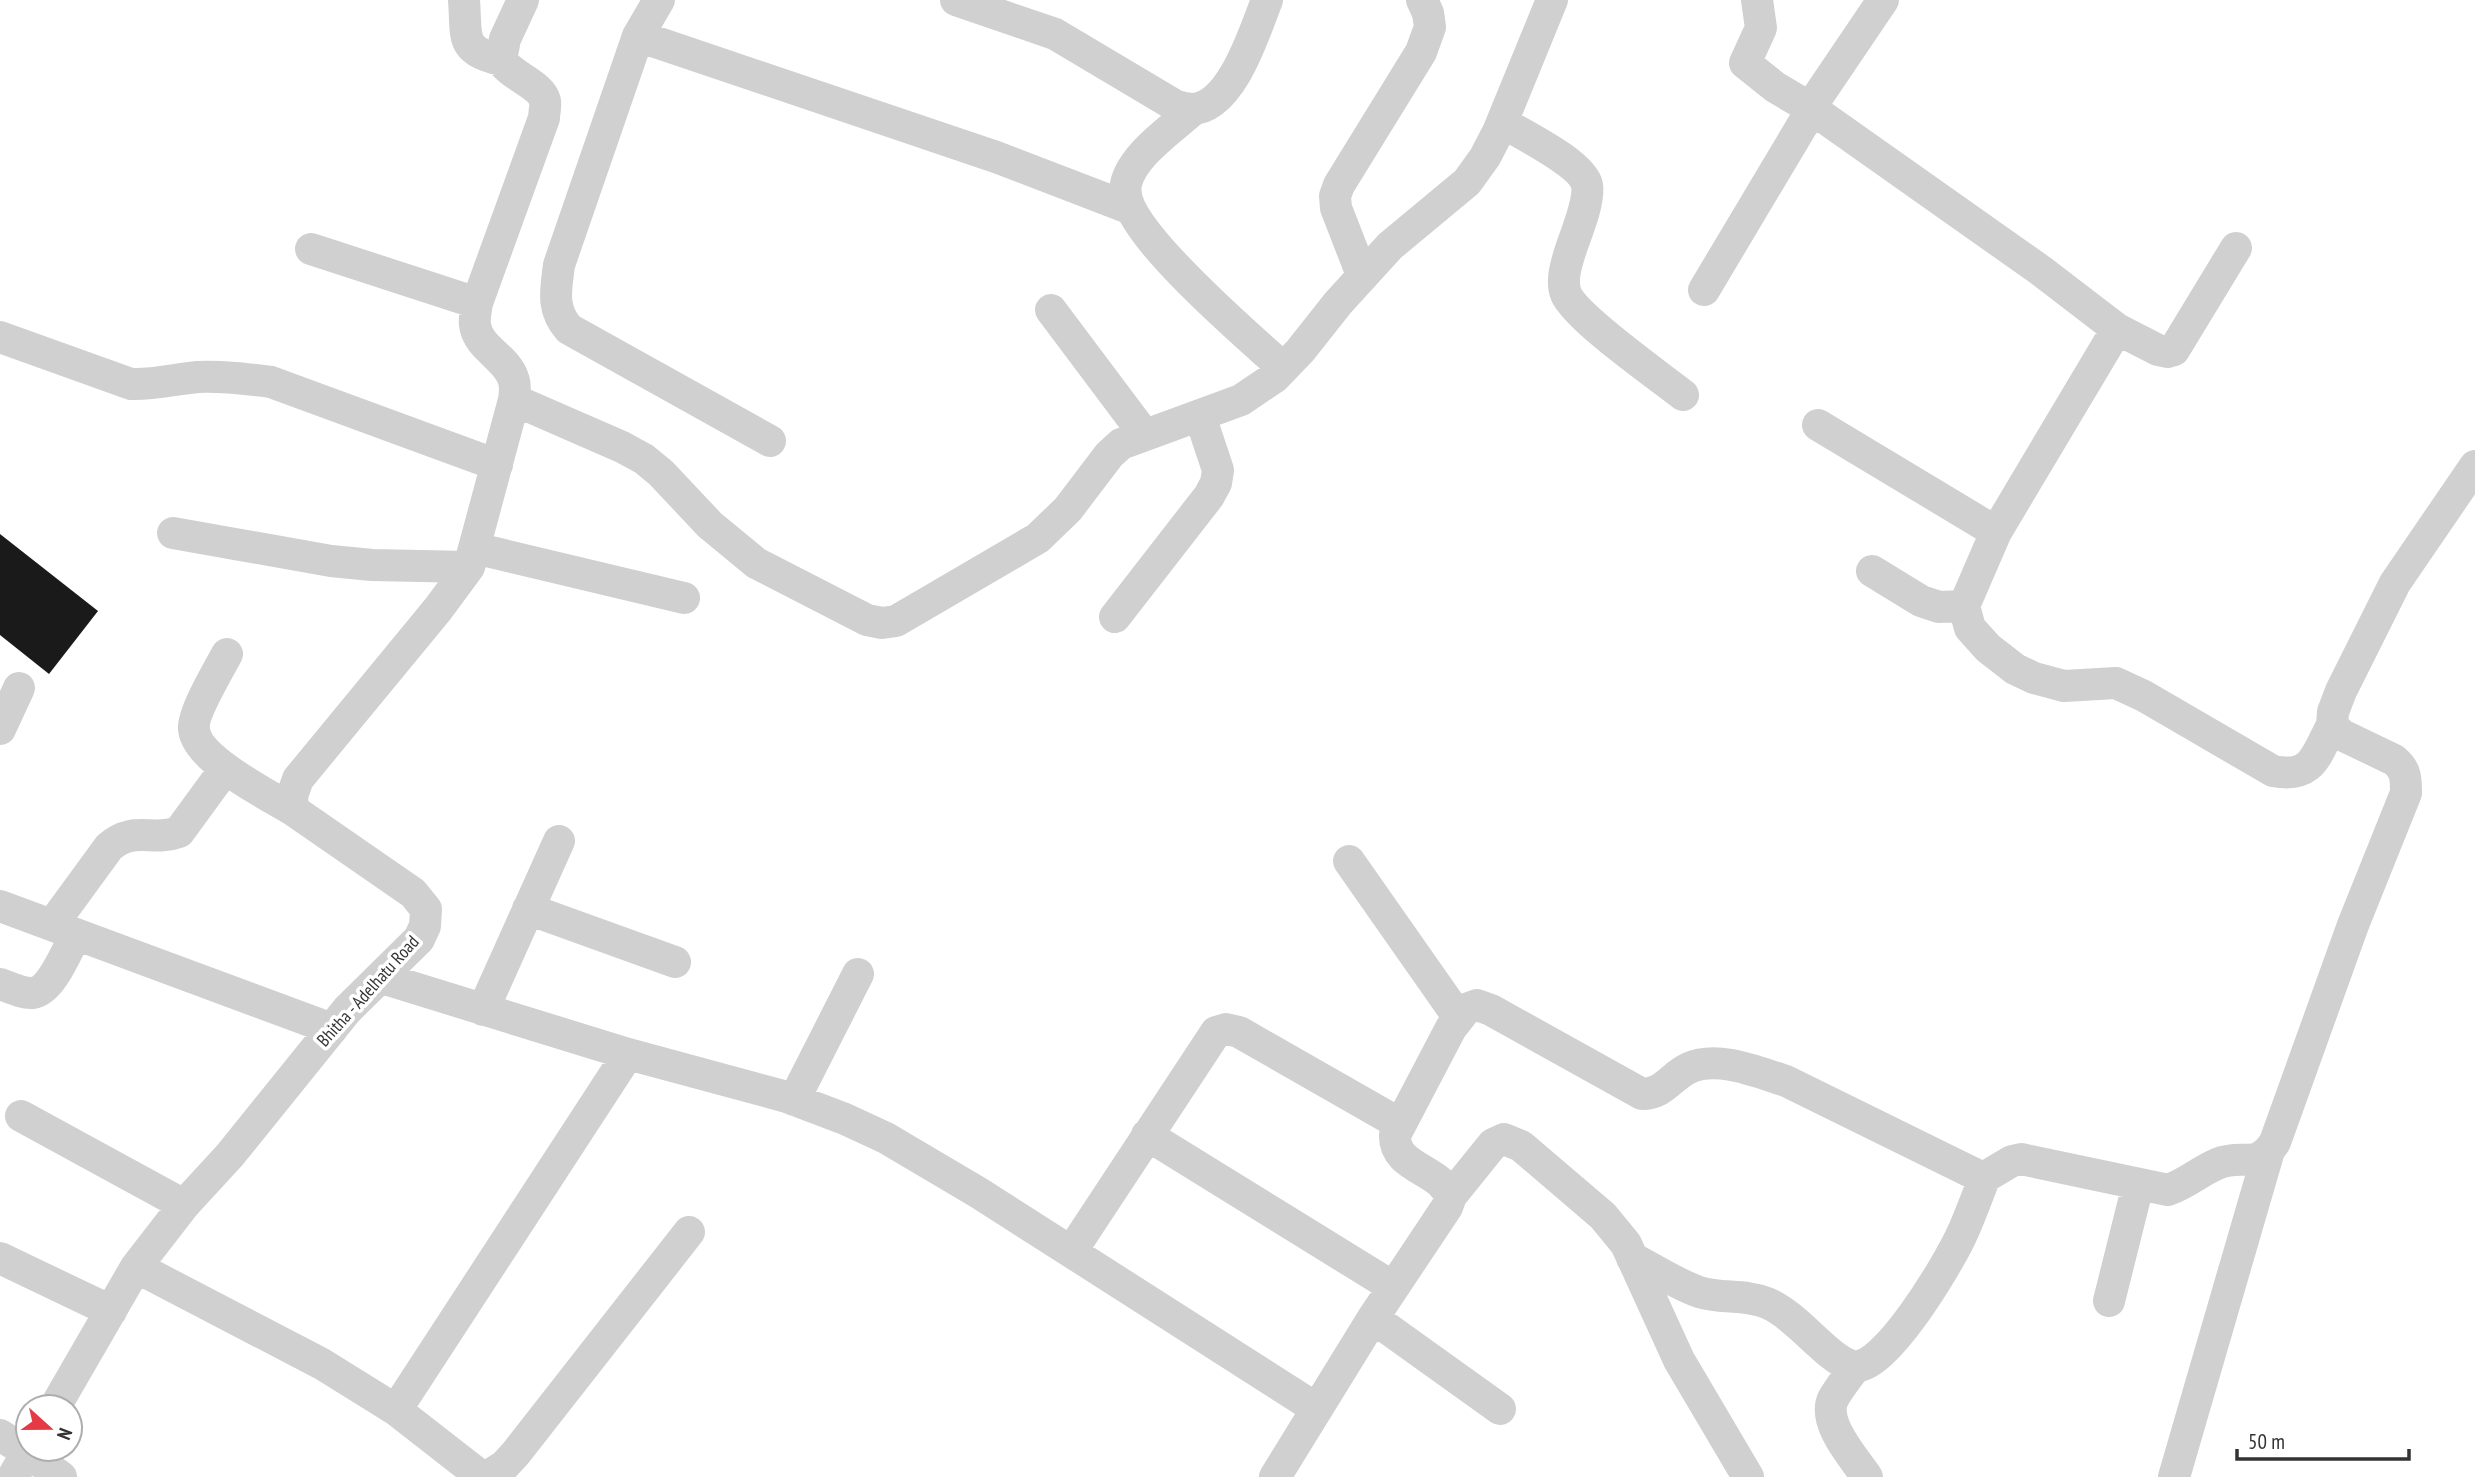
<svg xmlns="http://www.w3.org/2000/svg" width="2475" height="1477" viewBox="0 0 2475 1477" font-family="'PT Sans Narrow',sans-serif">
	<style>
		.building { fill: #1a1a1a }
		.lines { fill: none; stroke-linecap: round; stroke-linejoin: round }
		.minor { stroke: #d0d0d0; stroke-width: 32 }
		.labels { text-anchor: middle; stroke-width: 7; stroke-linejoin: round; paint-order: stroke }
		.street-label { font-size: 18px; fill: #333; stroke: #fff }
	</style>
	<rect width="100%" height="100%" fill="#fff"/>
	<path class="building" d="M0,534l98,77 -49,63 -49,-39z"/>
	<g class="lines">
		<path class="minor" d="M464,0c3,38 -5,50 37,60
			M659,0l-21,36 358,121 133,51
			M956,0l99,34 121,72c5,1 11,3 16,3 40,-1 63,-79 75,-109
			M1757,0l4,28 -16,35 30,24 37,22 228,161 77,59 41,21 9,2 7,-2 62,-102
			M638,36l-79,229c-3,25 -8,44 10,64l201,112
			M1194,109c-21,19 -62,46 -68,75 -9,43 124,153 157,184
			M1502,122c19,12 80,41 85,63 3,17 -12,51 -17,67 -4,13 -9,29 -4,42 10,24 93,82 117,101
			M311,249l166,54
			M1362,275l-26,-67 -1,-12 4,-11 82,-133 9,-25 -2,-14 -6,-13
			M1704,290l108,-181v-4l71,-105
			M1051,310l93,124
			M2117,329l-121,203 -32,74 6,22 18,20 27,21 19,9 30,8 52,-3 28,13 129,75c40,8 43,-16 59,-46
			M0,337l131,47c23,1 44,-5 67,-7 25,-1 49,2 73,5l226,83
			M514,400l108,47 22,12 17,14 49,52 46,38 111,57 15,3 14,-2 142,-83 30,-29 41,-54 12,-11 120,-44 34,-23 25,-26 38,-48 52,-57 77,-64 18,-25 13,-25 54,-132
			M1818,425l178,107
			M173,533l158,28 41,4 97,2
			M474,548l210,50
			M1872,571l49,30 18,6 25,-1
			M1115,617l94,-121 7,-13 2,-13 -18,-54
			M227,654c-8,15 -35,60 -33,75 2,30 74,66 99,81
			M0,729l19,-41
			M1349,861l110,157
			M0,906l332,123
			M528,909l147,53
			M52,925l57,-78c25,-22 43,-5 70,-15l46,-63
			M382,978l246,76 159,43 58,22 41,19 93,55 338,216
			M0,984c9,3 23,10 33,9 19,-3 34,-43 43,-59
			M483,1010l76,-169
			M794,1100l64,-126
			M21,1116l163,89
			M1147,1135l246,152
			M1451,1196l42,-52 11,-5 17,7 82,70 23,28 53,116 69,117
			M1071,1252l145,-220 10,-3 13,3 161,92
			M0,1258l111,53
			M1632,1258c22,11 44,26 67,34 22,7 46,2 68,11 31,13 59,55 85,63 31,9 97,-104 109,-130 9,-19 16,-40 24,-59
			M136,1267l186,97 74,46 86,67
			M2109,1301l29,-116
			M1373,1318l127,91
			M1855,1367c-7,10 -16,21 -22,32 -11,24 21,59 34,78
			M55,1407l81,-140 48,-62 46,-50 117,-145 72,-71 6,-13 1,-17 -13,-16 -120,-83 -1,-14 6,-17 140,-170 31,-42 45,-167c1,-7 2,-15 -1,-22 -7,-21 -35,-30 -38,-53 -1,-7 1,-16 2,-22l67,-185c0,-5 2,-12 1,-17 -3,-16 -34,-25 -44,-41l4,-21 18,-39
			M396,1410l232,-356
			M0,1435l27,17 34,25
			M13,1477l16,-28
			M487,1477l17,-11 12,-13 173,-221
			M1275,1477l98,-159 74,-111 4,-11c-3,-5 -7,-10 -11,-14 -17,-15 -46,-20 -45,-47l56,-107 15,-19 11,-4 14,5 151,84c22,0 28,-17 47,-26 29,-13 68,4 97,13l193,95 6,1 27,-16 9,-2 147,31c20,-7 32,-19 49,-26 25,-11 40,7 58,-22l78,-217 53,-132c0,-15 0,-23 -12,-33l-52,-25 -10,-10 1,-13 8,-21 54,-108 80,-117
			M2174,1477l94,-323"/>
	</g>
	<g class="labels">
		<g class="street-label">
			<text transform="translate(368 991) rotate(-48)" y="6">Bhitha - Adelhatu Road</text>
		</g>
	</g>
	<g transform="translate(49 1428) rotate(111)"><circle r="33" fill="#ffffff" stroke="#adadad" stroke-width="2"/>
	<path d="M0-5L12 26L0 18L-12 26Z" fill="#e63946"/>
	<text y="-10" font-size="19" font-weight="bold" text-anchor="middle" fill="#333333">N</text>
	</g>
	<path d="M2237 1449v10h172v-10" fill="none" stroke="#333333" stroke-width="3.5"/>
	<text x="2248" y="1449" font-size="21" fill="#333333" stroke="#ffffff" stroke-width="5" paint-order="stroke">50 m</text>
</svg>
